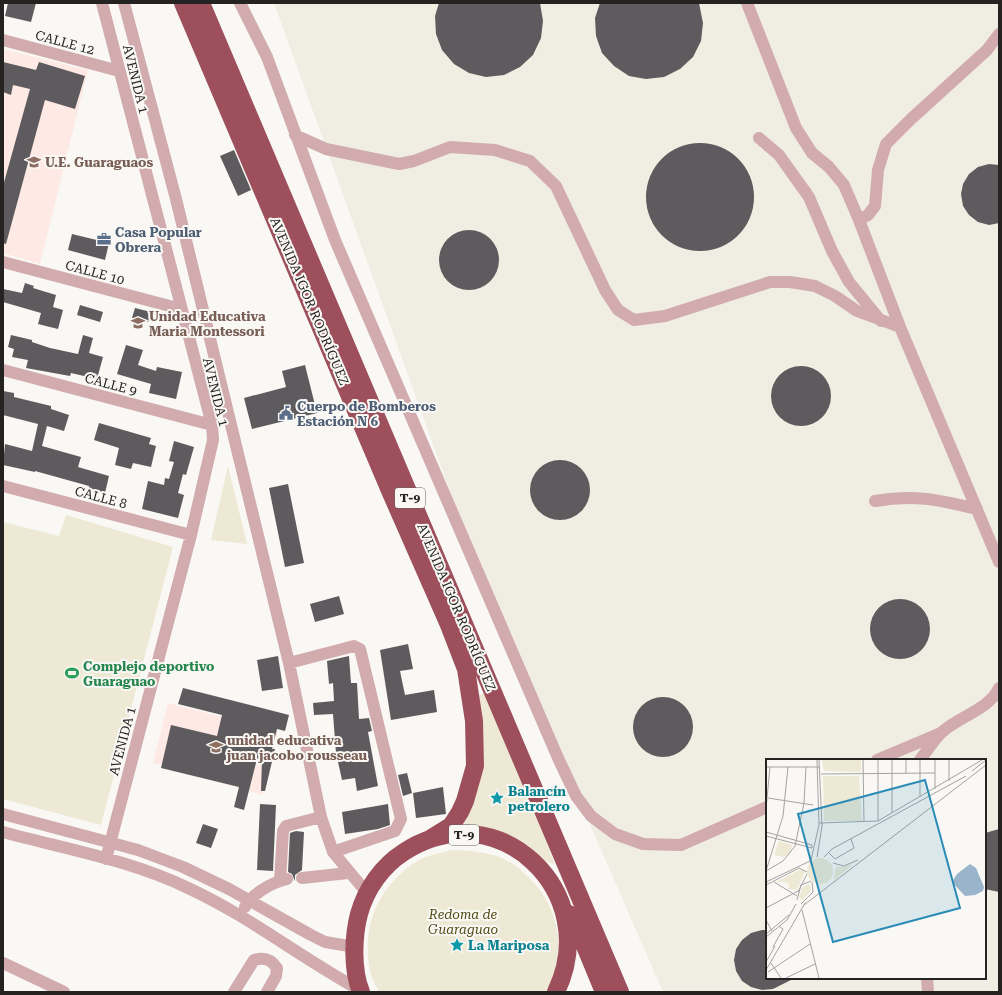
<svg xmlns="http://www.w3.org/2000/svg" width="1002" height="995" viewBox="0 0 1002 995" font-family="'Roboto Serif',serif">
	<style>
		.built { fill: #f0ede2; fill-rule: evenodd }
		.education { fill: #fee9e4 }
		.green { fill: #ede9d5 }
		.building { fill: #5d5b5d }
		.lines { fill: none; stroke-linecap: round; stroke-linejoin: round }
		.minor { stroke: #d2abaf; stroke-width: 12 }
		.highway { stroke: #9d505c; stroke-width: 18 }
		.labels { text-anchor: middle; stroke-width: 4; stroke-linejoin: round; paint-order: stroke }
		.shield { fill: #f9f8f5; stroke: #646361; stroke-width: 1 }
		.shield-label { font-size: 12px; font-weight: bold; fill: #242322 }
		.street-label { font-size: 13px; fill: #242322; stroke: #f9f8f5 }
		.education-label { font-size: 13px; font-weight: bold; fill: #785e54; stroke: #f9f8f5; text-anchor: start }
		.service-label { font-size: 13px; font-weight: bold; fill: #4e5e75; stroke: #f9f8f5; text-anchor: start }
		.leisure-label { font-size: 13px; font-weight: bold; fill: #27864d; stroke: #f9f8f5; text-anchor: start }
		.culture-label { font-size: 13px; font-weight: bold; fill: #0d838f; stroke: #f9f8f5; text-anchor: start }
		.park-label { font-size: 13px; font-style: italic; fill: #544812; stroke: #f9f8f5 }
		.inset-road { fill: none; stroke: #a4a3a1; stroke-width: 1 }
		.view { fill: #2a8bb6; fill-opacity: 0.15; stroke: #2a8bb6; stroke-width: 2 }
		.inset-edge { fill: none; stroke: #242322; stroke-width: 2 }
	</style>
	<rect width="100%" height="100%" fill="#f9f8f5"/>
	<path class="built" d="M274,3h725v989h-336l-188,-431zM767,760h218v218h-218z"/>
	<path class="education" d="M3,49l85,21 -48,194 -37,-11z
		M168,703l110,28 -16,64 -109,-32z"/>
	<path class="green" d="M228,466l19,78 -36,-4z
		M66,515l107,32 -72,278 -98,-26v-277l56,14z
		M488,692l67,173 -93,-42 22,-54 -5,-74z
		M452,850c21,1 42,2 61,14 4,2 8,6 12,10 35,31 43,76 21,118h-167c-4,-8 -9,-17 -10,-26 -7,-44 12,-83 50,-106 9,-5 23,-7 33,-10z"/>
	<path class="building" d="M8,3h28l-5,19 -26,-6z
		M439,3h101l3,18 -2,17 -8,17 -13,12 -16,8 -18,2 -17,-4 -15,-9 -12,-14 -6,-16 -1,-18z
		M600,3h99l4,20 -2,18 -8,16 -13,12 -16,8 -18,2 -17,-3 -15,-10 -12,-13 -6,-17 -1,-18z
		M3,62l33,8 3,-8 46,14 -10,33 -30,-9 -39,144 -3,-1v-57l27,-97 -17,-4 -2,10 -8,-3z
		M646 197a54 54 0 1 1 108 0a54 54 0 1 1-108 0Z
		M234,150l17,40 -13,6 -18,-40z
		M989,164l10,1v58l-10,2 -11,-3 -9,-7 -6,-9 -2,-12 2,-10 6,-10 9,-7z
		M439 260a30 30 0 1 1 60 0a30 30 0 1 1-60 0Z
		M72,234l37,9 -4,17 -37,-10z
		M25,283l9,3 -1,2 23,7 -3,12 10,3 -5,19 -20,-5 3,-11 -38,-11v-13l19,4z
		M80,305l23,7 -3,10 -23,-7z
		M135,308l16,4 -3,10 -16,-4z
		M11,335l21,5v2l18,6 28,6 5,-19 10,3 -4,15 14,4 -6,22 -26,-6 -1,3 -44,-8 2,-8 -16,-3 2,-8 -6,-2z
		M126,345l17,5 -5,15 18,6 1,-4 25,5 -6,27 -27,-6 2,-9 -34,-10z
		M305,365l12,48 -65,16 -8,-31 42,-11 -4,-16z
		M771 396a30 30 0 1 1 60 0a30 30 0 1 1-60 0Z
		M3,391l11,2v4l37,9v3l18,6 -5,16 -17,-5 -5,20 39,11 -3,10 31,9 -4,17 -16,-5v-2l-54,-15v1l-32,-7 2,-21 27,7 6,-27 -35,-9z
		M99,423l52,15 -2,6 7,2 -5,21 -18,-4 -2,6 -16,-4 4,-17 -25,-8z
		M174,441l20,6 -8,28 -3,-1 -5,19 6,2 -6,23 -36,-9 6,-28 16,4 1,-7 4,1 5,-17 -5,-1z
		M530 490a30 30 0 1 1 60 0a30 30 0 1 1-60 0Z
		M288,484l16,79 -19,4 -16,-79z
		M339,596l5,18 -29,8 -5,-18z
		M870 629a30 30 0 1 1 60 0a30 30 0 1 1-60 0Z
		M408,644l5,25 -13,2 5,24 29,-5 3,22 -46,8 -11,-70z
		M278,656l5,32 -21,3 -5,-31z
		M349,656l2,27h6l2,36 10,-1 3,13 -4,1 10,54 -21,5 -2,-13 -13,2 -6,-27 -3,-39 -19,1 -1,-12 21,-2 -1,-18 -4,1 -2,-23z
		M183,688l106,27 -4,16 -8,-2 -5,20h3l-10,42h-4l1,-31 -5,-1 -13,51 -10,-3 5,-20 -78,-19 10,-43 46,11 5,-21 -44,-11z
		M633 727a30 30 0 1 1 60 0a30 30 0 1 1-60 0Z
		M407,773l5,20 -9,3 -5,-21z
		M443,787l3,27 -30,4 -3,-25z
		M260,804l16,1 -3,66 -16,-1z
		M388,804l2,21 -12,4 -33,5 -3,-22z
		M203,824l15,5 -7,19 -15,-5z
		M999,829v63l-14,-3v-56z
		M296,831l8,1 -2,38 -7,5v6l-3,-7 -4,-2 2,-39z
		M762,930h5v48h28l-22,11 -11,1 -11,-3 -9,-6 -6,-10 -2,-11 2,-11 6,-9 9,-7z"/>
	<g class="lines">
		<path class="minor" d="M102,3l110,422 1,15 -22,95 -85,324
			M124,3l52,196 113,464 32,154 12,35 34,41
			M240,3l27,54 68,183 223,518 18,38 15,20 24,18 28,10 38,1 86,-38
			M747,3l49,125 16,25 17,14 15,18 15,35 41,107 99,235
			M3,40l116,31
			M295,135l31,14 73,15 15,-3 36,-14 45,3 35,11 26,25 49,104 13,20 16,10 31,-4 105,-34h20l25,4 20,10 22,15 43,16
			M759,138l20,17 30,42 23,54 17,31 32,39
			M859,220l9,-5 7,-9 3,-36 8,-26 25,-25 76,-69 12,-16
			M3,262l178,47
			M3,370l209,55
			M3,486l188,49
			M875,501c40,-7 64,-1 102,8
			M289,663l65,-17 6,3 41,170 -6,12 -62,21
			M877,760l64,-27
			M920,760c7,-9 13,-19 21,-27 16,-16 48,-23 58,-45
			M3,814l135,36 45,17 46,22 82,46 14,7 30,5
			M3,832c62,17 127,28 185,56 61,28 113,70 172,102
			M302,878l46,-5
			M280,881l3,-50 3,-5 35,-9
			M245,907c8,-14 26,-24 42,-28
			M3,963l61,29
			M927,978l1,14
			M234,992l20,-32c10,-3 17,-1 23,8l-1,8 -9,16"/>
		<path class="highway" d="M183,3l208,490 58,132 17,44 8,52 1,45 -10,35 -5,11 -9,14 -21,13
			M201,3l419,989
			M569,914l9,15 26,63
			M361,992c-9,-22 -8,-55 -2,-78 7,-25 23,-48 45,-62 93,-61 200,40 152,140"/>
	</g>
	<defs>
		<symbol id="school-bare" viewBox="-9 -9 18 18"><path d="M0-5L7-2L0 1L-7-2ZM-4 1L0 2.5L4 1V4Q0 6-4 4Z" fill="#8d6e63" stroke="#f9f8f5" stroke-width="2.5" paint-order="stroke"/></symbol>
		<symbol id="office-bare" viewBox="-9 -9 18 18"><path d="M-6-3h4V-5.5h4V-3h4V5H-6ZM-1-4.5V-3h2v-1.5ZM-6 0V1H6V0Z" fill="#5c6f8a" stroke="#f9f8f5" stroke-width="2.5" paint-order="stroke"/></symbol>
		<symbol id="civic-bare" viewBox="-9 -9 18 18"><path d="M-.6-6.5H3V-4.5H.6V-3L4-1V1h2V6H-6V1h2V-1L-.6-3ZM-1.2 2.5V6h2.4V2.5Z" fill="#5c6f8a" stroke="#f9f8f5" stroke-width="2.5" paint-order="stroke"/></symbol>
		<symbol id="stadium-bare" viewBox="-9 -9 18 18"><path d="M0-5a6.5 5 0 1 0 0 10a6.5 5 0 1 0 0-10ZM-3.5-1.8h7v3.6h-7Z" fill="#2e9e5b" stroke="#f9f8f5" stroke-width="2.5" paint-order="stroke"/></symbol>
		<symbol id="sight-bare" viewBox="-9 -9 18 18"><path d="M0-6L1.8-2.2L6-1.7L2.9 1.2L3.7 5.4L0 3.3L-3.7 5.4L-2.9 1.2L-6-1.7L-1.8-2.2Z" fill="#0f9aa8" stroke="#f9f8f5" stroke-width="2.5" paint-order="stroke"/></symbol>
	</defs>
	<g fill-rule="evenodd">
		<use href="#school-bare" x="24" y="152" width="20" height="20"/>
		<use href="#office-bare" x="94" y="229" width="20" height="20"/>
		<use href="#school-bare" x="128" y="313" width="20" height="20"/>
		<use href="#civic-bare" x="276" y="403" width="20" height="20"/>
		<use href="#stadium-bare" x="62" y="663" width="20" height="20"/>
		<use href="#school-bare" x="206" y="737" width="20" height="20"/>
		<use href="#sight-bare" x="487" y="788" width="20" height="20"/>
		<use href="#sight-bare" x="447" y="935" width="20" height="20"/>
	</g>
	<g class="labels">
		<g class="shield">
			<rect x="395" y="488" width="30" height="20" rx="3"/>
			<rect x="449" y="825" width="30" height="20" rx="3"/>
		</g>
		<g class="shield-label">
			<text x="410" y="502">T-9</text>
			<text x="464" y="839">T-9</text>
		</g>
		<g class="street-label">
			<text transform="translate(65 42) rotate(15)" y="5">CALLE 12</text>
			<text transform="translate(136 79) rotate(76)" y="5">AVENIDA 1</text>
			<text transform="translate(95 272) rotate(15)" y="5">CALLE 10</text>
			<text transform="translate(310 301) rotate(67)" y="5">AVENIDA IGOR RODRÍGUEZ</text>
			<text transform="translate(111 384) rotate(15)" y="5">CALLE 9</text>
			<text transform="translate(216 392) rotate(76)" y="5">AVENIDA 1</text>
			<text transform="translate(101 497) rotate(15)" y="5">CALLE 8</text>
			<text transform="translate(457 607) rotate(67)" y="5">AVENIDA IGOR RODRÍGUEZ</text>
			<text transform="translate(122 741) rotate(-75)" y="5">AVENIDA 1</text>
		</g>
		<g class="education-label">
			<text x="45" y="167">U.E. Guaraguaos</text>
			<text x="149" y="321">Unidad Educativa<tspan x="149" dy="15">Maria Montessori</tspan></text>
			<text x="227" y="745">unidad educativa<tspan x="227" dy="15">juan jacobo rousseau</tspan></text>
		</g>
		<g class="service-label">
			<text x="115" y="237">Casa Popular<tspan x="115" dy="15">Obrera</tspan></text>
			<text x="297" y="411">Cuerpo de Bomberos<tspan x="297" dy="15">Estación N 6</tspan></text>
		</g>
		<g class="leisure-label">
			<text x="83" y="671">Complejo deportivo<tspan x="83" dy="15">Guaraguao</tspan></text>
		</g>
		<g class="culture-label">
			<text x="508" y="796">Balancín<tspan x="508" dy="15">petrolero</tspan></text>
			<text x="468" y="950">La Mariposa</text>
		</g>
		<g class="park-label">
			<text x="463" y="919">Redoma de<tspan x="463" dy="15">Guaraguao</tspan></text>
		</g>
	</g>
	<g transform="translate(766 759)">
		<rect width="220" height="220" fill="#f9f8f5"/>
		<path d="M56,1h39v12l-37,-1zM57,17h36l3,45h-38zM13,82l13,4 -2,8 -7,4 -9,-2zM41 112a13 13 0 1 1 26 0a13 13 0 1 1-26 0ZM87,106l-19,15 2,-13zM35,110l4,3 -8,18 -8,-1v-5l-5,-2h-8zM42,125l3,3 -1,5 -7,8 -4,-2 3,-10z" fill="#ede9d5"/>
		<path d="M204,105l6,4 8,19 -1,4 -8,4 -10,1 -13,-14 5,-8z" fill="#9ab5cb"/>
		<path class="inset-road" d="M97,1l1,62M112,1v61M126,1v53M154,1v37M169,1v29M0,8h53M206,12l14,-11M140,14v-13M55,15l114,-1M183,22v-21M2,39l45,7M0,50l4,-42M53,64l59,-2 104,-61M0,73l46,13v3M0,77l46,12M62,93l7,7 19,-11 -3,-9M51,98l5,-31 -3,-66M58,98l8,-8 134,-73M45,101l8,-35 -2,-65M67,104l11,3 14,-6M0,112l17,-10 12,-15 9,-43 2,-36M0,112l17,-55 5,-49M0,123l44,-21M8,123l23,14M0,126l33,-17 8,4M32,133l9,-18M31,141l4,-15 10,-4M35,145l12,-12 -1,-10M38,146l182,-140M0,149l32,-17M36,151l17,68M0,161l6,11M0,175l23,-19M0,178l21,-17 9,-16M7,188l10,-18 -4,-3M0,203l9,-16M5,204l10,15M0,211l39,-67M2,213l42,-28M20,219l29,-14"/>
		<path class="view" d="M159,21l35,128 -127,34 -35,-128z"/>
		<rect width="220" height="220" class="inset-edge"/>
	</g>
	<rect width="1002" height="995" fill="none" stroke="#242322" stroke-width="8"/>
</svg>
